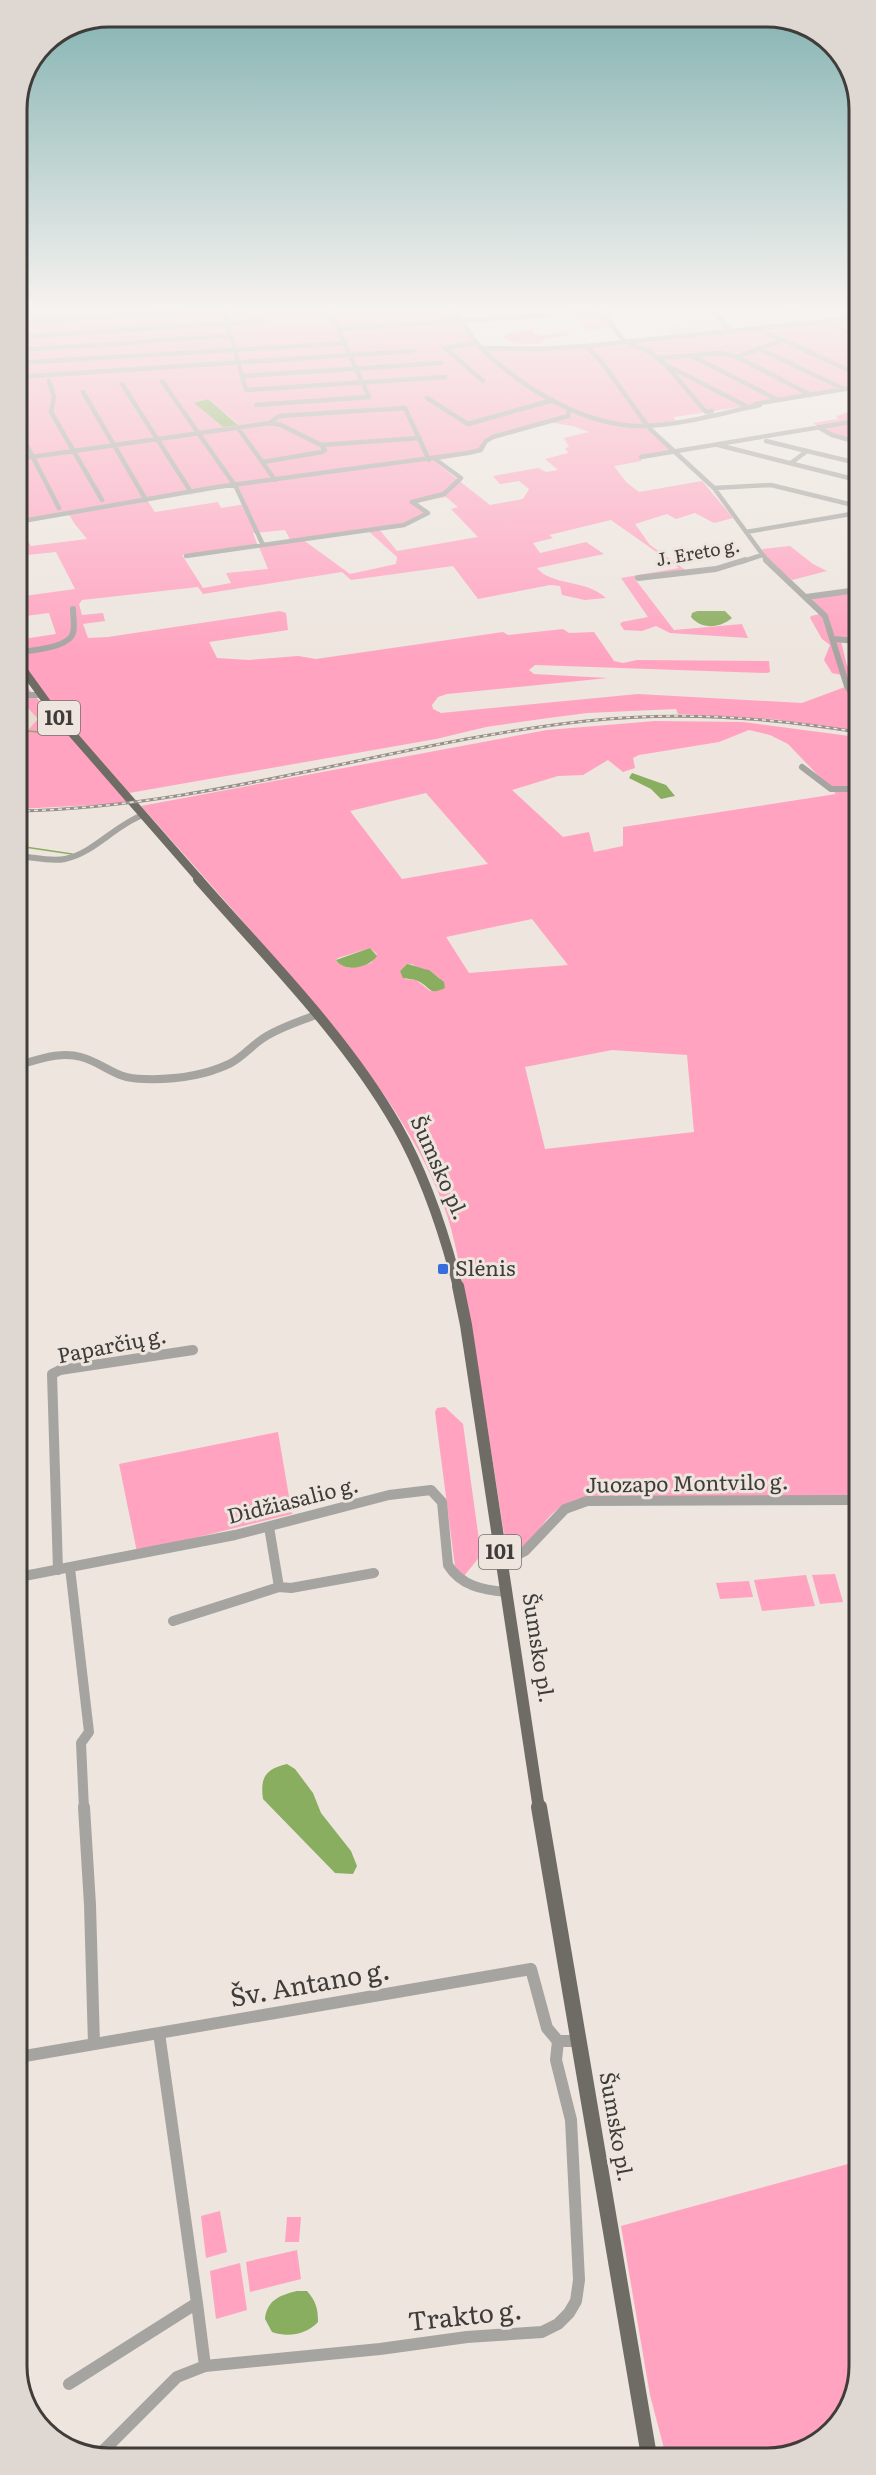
<svg xmlns="http://www.w3.org/2000/svg" width="876" height="2475" viewBox="0 0 876 2475" font-family="Literata,serif">
	<style>
		.built { fill: #e8dacd }
		.green { fill: #ffa3c0; fill-rule: evenodd }
		.water { fill: #89ae5f }
		.lines { fill: none; stroke-linecap: round; stroke-linejoin: round }
		.stream { stroke: #89ae5f; stroke-width: 1.5 }
		.minor-far4 { stroke: #a5a4a0; stroke-width: 4.5 }
		.minor-far3 { stroke: #a5a4a0; stroke-width: 6 }
		.minor-far2 { stroke: #a5a4a0; stroke-width: 8 }
		.minor-far1 { stroke: #a5a4a0; stroke-width: 10 }
		.minor { stroke: #a5a4a0; stroke-width: 12 }
		.major-far3 { stroke: #6e6c65; stroke-width: 8 }
		.major-far2 { stroke: #6e6c65; stroke-width: 10 }
		.major-far1 { stroke: #6e6c65; stroke-width: 12 }
		.major { stroke: #6e6c65; stroke-width: 16 }
		.rail-casing { stroke: #97918c; stroke-width: 3 }
		.rail { stroke: #ede5de; stroke-width: 1.5; stroke-dasharray: 4; stroke-linecap: butt }
		.poi-dot { fill: #386ddc; stroke: #ede5de; stroke-width: 2 }
		.labels { text-anchor: middle; stroke-width: 6; stroke-linejoin: round; paint-order: stroke }
		.far-street-label { font-size: 18px; fill: #3f3c39; stroke: #ede5de }
		.shield { fill: #ede5de; stroke: #736f6a; stroke-width: 1.5 }
		.shield-label { font-size: 20px; font-weight: bold; fill: #3f3c39 }
		.street-label { font-size: 21px; fill: #3f3c39; stroke: #ede5de }
		.poi-label { font-size: 21px; fill: #3f3c39; stroke: #ede5de; text-anchor: start }
		.near-street-label { font-size: 26px; fill: #3f3c39; stroke: #ede5de }
		.rim { fill: none; stroke: #3f3c39; stroke-width: 3 }
	</style>
	<rect width="100%" height="100%" fill="#ede5de"/>
	<path class="built" d="M718,320l9,11 -54,5 -9,-12z
		M17,696l21,23 -10,11 -10,-1z"/>
	<path class="green" d="M17,312h440l25,34 76,1 299,-29v71l-183,28 1,4h-2l-30,5 29,25 -33,6 3,4 -28,5 12,16 13,10 63,-11 31,37 -19,5 -19,-10 -19,6 -9,-5 -32,10 15,21 37,26 -52,8 39,51 68,-6 6,14 -78,-5 -14,-7 -14,5 -18,-1 -4,-6 2,-2 26,-5 -27,-39 58,-10 -68,-48 -62,15 4,3 -20,5 7,10 46,-11 18,12 -67,14c14,18 49,11 69,30l-21,2 -23,-5 -2,-9 -10,-1 -72,14 -25,-33 -102,14 -9,-8 -139,22 -5,-7 -116,13 -3,4 3,11 21,-2 2,8 -22,3 5,14 20,-1 172,-26 6,2 2,17 -79,12 8,16 32,2 49,-4 18,3 187,-27 5,3 55,-6 6,4 25,-1 20,29 9,2 14,-3 132,1 1,11 -3,1 -232,-8 -6,5 5,4 74,4 -161,16 -9,3 -6,8 1,4 8,4 197,-19 164,9 43,-16 -3,-12 -10,-2 -8,-13 6,-15 -8,-6 -12,-21 1,-2 9,-2 -9,-16 46,-7v51l-16,-1 6,25 10,1v64l-84,-12 -95,-5 -2,-5 -89,4 -46,6 -55,8 -50,12 -307,54c-27,-30 -103,-109 -111,-144 -2,-8 -1,-17 -1,-24l6,14 33,-5 -7,-21 -32,4v-20l58,-8 -19,-37 -39,4v-31l14,21 56,-7 -13,-16 -6,-10 -51,8zM208,399l30,25 -15,3 -29,-24zM548,422l25,4 16,6 -25,6 5,9 -4,1 3,5 -23,6 13,11 -12,2 -8,-4 -45,8 7,8 19,-3 10,8 -6,10 -33,6 -56,-44 49,-9 5,-11 4,-3zM238,486l8,18 -25,4 -3,-6 -63,10 -8,-12zM446,497l12,10 -7,2 27,28 -81,14 -18,-22 34,-8 15,-9 -11,-10zM366,529l31,28 -1,7 -46,10 -48,-35zM285,530l6,11 -32,6 9,22 -42,4 5,10 -28,5 -21,-33 75,-11 -4,-11z
		M600,312l13,16 -26,2 -12,-16z
		M534,329l-1,3 8,4 24,-5 4,5 -25,3 -2,4c-11,2 -30,3 -38,-6l4,-4z
		M849,412l8,1v27l-33,-9 -11,-8 25,-4 -2,-3z
		M790,546l23,18 14,7 -35,9 -25,-21 -5,-10z
		M17,670l10,17 102,116 -111,6v-80l10,1 10,-11 -21,-23z
		M655,721l88,1 114,15 1,759h-267c-15,3 -28,7 -39,18 -12,11 -21,33 -38,36l-7,-6 -4,-16c-11,-72 -22,-144 -35,-215 -6,-33 -11,-67 -21,-98 -30,-87 -90,-159 -148,-228 -51,-61 -105,-121 -158,-181l406,-76zM749,730l21,5 18,9 48,50 -213,33v19l-29,6 -5,-20 -26,5 -51,-47 46,-14 25,-1 25,-15 15,12 12,-4 -2,-10 6,-3 80,-13zM426,793l62,71 -86,15 -52,-68zM532,919l36,46 -99,8 -23,-36zM370,948l7,6 -6,9c-12,4 -27,9 -35,-3l2,-2zM407,964h5c11,9 29,7 33,24l-15,3 -14,-11 -11,-1 -5,-8zM612,1050l75,5 7,77 -149,17 -20,-82z
		M445,1407l18,17 18,131 -17,21 -6,-4 -3,-6 -20,-154 2,-4z
		M278,1432l14,82 -155,38 -18,-88z
		M835,1574l8,28 -23,2 -8,-29z
		M806,1575l9,31 -53,5 -8,-31z
		M749,1581l4,16 -33,2 -4,-16z
		M859,2161v205l-18,56 -50,33 -125,1 -16,-61 -29,-169z
		M220,2211l7,41 -21,6 -5,-42z
		M287,2217h14l-2,25h-14z
		M297,2250l4,29 -51,13 -4,-30z
		M240,2263l7,47 -31,9 -6,-48z"/>
	<path class="water" d="M208,399l30,26 -15,2 -29,-24z
		M697,611h28l7,7c-12,10 -30,12 -41,-1l1,-4z
		M632,773l34,12 9,11 -14,3 -10,-10 -22,-11z
		M370,948l7,8c-8,12 -33,17 -41,4z
		M407,964c3,0 16,5 22,6l15,12 1,6c-17,8 -14,-1 -27,-7 -4,-2 -10,-2 -15,-3l-3,-7z
		M287,1764l8,5 18,24 8,20 30,38 6,15 -4,8 -18,-1 -72,-74c-3,-21 2,-30 24,-35z
		M297,2291h10c9,10 11,18 11,31 -11,12 -30,16 -46,10l-7,-13c2,-19 15,-24 32,-28z"/>
	<g class="lines">
		<path class="stream" d="M18,730l40,4
			M18,846l54,8"/>
		<path class="minor-far4" d="M224,312l22,78 199,-13
			M455,312c9,12 17,27 27,37 40,39 104,78 161,77 39,-1 79,-13 117,-21
			M602,312l23,30 -38,4 16,18 46,64 65,60 54,74
			M713,312l18,19
			M789,312h7
			M17,322l162,-10
			M827,323l30,13
			M340,329l251,-17
			M761,330l96,44
			M17,337l247,-16
			M146,341l83,-5
			M625,342l232,-24
			M476,343l-31,5 38,33
			M628,343l22,9 16,13 80,41
			M481,348l60,1 46,-3
			M758,348l86,41
			M17,350l127,-8
			M150,355l196,-12
			M692,356l86,44
			M737,357l74,38
			M658,358l63,-5 16,4 46,-17
			M17,363l130,-8
			M666,365l40,47 6,-1
			M242,376l199,-13
			M17,377l396,-26
			M49,381l5,16 -3,15 51,88
			M162,381l74,106 27,58
			M122,384l69,108
			M83,392l63,108
			M427,398l41,26 85,-24
			M755,404l102,-17
			M256,405l113,-8 -39,-85
			M270,423l11,2 40,20 99,-7
			M818,427l14,8 25,7
			M238,428l37,52
			M20,432l39,76
			M766,441l41,10
			M718,445l139,35
			M641,457l216,-36
			M17,459l253,-36 9,-7 126,-8 24,52
			M263,462l59,-10 3,-2 -4,-5
			M791,463l16,-12 50,12
			M714,488l57,-3 86,21
			M17,512l7,-1
			M17,522l200,-35 251,-34 12,-3 6,-9 7,-4 75,-21 1,-7
			M746,532l111,-19
			M186,556l218,-31 24,-12 -16,-11 32,-8 17,-16 -26,-19
			M741,562l21,-7"/>
		<path class="minor-far3" d="M766,560l59,56 22,70 10,15
			M638,578l78,-9 29,-9
			M806,597l51,-7
			M834,639l23,2
			M17,652c13,-1 52,-4 56,-19 2,-7 0,-17 0,-24
			M17,695h23
			M802,767l29,22h26
			M18,856c15,1 32,6 47,3 29,-6 50,-34 78,-44"/>
		<path class="minor-far2" d="M18,1065c20,-5 42,-14 63,-8 25,7 33,22 63,22 29,1 59,-3 85,-15 13,-6 21,-17 33,-25 16,-11 36,-17 54,-24"/>
		<path class="minor-far1" d="M501,1557l16,-2 8,-4 40,-42 22,-8 271,-1
			M70,1568l19,164 -8,11 3,66
			M58,1570l-6,-196 8,-4 133,-20
			M19,1577l216,-42 154,-40 42,-5 11,12 6,63c13,21 35,25 58,27
			M279,1587l12,1 83,-15
			M173,1621l106,-34 -10,-60"/>
		<path class="minor" d="M84,1807l6,98 4,139
			M19,2057l512,-88 16,59 11,13
			M197,2303l8,63
			M69,2384l128,-81 -38,-270
			M98,2456l79,-79 28,-11 175,-17 87,-12 75,-5 16,-8 11,-11 7,-12 3,-21 -8,-160 -15,-60 2,-19h21"/>
		<path class="major-far3" d="M17,661l39,54 144,165"/>
		<path class="major-far2" d="M198,879c69,79 147,156 199,247 29,51 47,106 61,161"/>
		<path class="major-far1" d="M458,1286l8,39 73,484"/>
		<path class="major" d="M539,1807l110,649"/>
		<defs>
			<path id="rail" d="M18,811c193,-4 377,-69 568,-90 91,-10 181,-4 271,11"/>
		</defs>
		<use href="#rail" class="rail-casing"/>
		<use href="#rail" class="rail"/>
	</g>
	<linearGradient id="sky" x2="0" y2="1"><stop stop-color="#82b2b1"/><stop offset="0.47" stop-color="#f7f3f0"/><stop offset="1" stop-color="#f7f3f0" stop-opacity="0"/></linearGradient>
	<rect width="876" height="658" fill="url(#sky)"/>
	<rect class="poi-dot" x="437" y="1263" width="12" height="12" rx="3"/>
	<g class="labels">
		<g class="far-street-label">
			<text transform="translate(698 553) rotate(-10)" y="6">J. Ereto g.</text>
		</g>
		<g class="shield">
			<rect x="38" y="701" width="42" height="34" rx="4.5"/>
			<rect x="479" y="1535" width="42" height="34" rx="4.5"/>
		</g>
		<g class="shield-label">
			<text x="59" y="725">101</text>
			<text x="500" y="1559">101</text>
		</g>
		<g class="street-label">
			<text transform="translate(439 1168) rotate(66)" y="7">Šumsko pl.</text>
			<text transform="translate(112 1346) rotate(-11)" y="7">Paparčių g.</text>
			<text transform="translate(687 1484) rotate(-1)" y="7">Juozapo Montvilo g.</text>
			<text transform="translate(293 1501) rotate(-14)" y="7">Didžiasalio g.</text>
			<text transform="translate(538 1648) rotate(81)" y="7">Šumsko pl.</text>
			<text transform="translate(616 2127) rotate(80)" y="7">Šumsko pl.</text>
		</g>
		<g class="poi-label">
			<text x="455" y="1276">Slėnis</text>
		</g>
		<g class="near-street-label">
			<text transform="translate(310 1984) rotate(-10)" y="9">Šv. Antano g.</text>
			<text transform="translate(465 2316) rotate(-6)" y="9">Trakto g.</text>
		</g>
	</g>
	<path d="M0 0H876V2475H0ZM109 27H767A82 82 0 0 1 849 109V2366A82 82 0 0 1 767 2448H109A82 82 0 0 1 27 2366V109A82 82 0 0 1 109 27Z" fill="#dfd7d1" fill-rule="evenodd"/>
	<path class="rim" d="M109 27H767A82 82 0 0 1 849 109V2366A82 82 0 0 1 767 2448H109A82 82 0 0 1 27 2366V109A82 82 0 0 1 109 27Z"/>
</svg>
